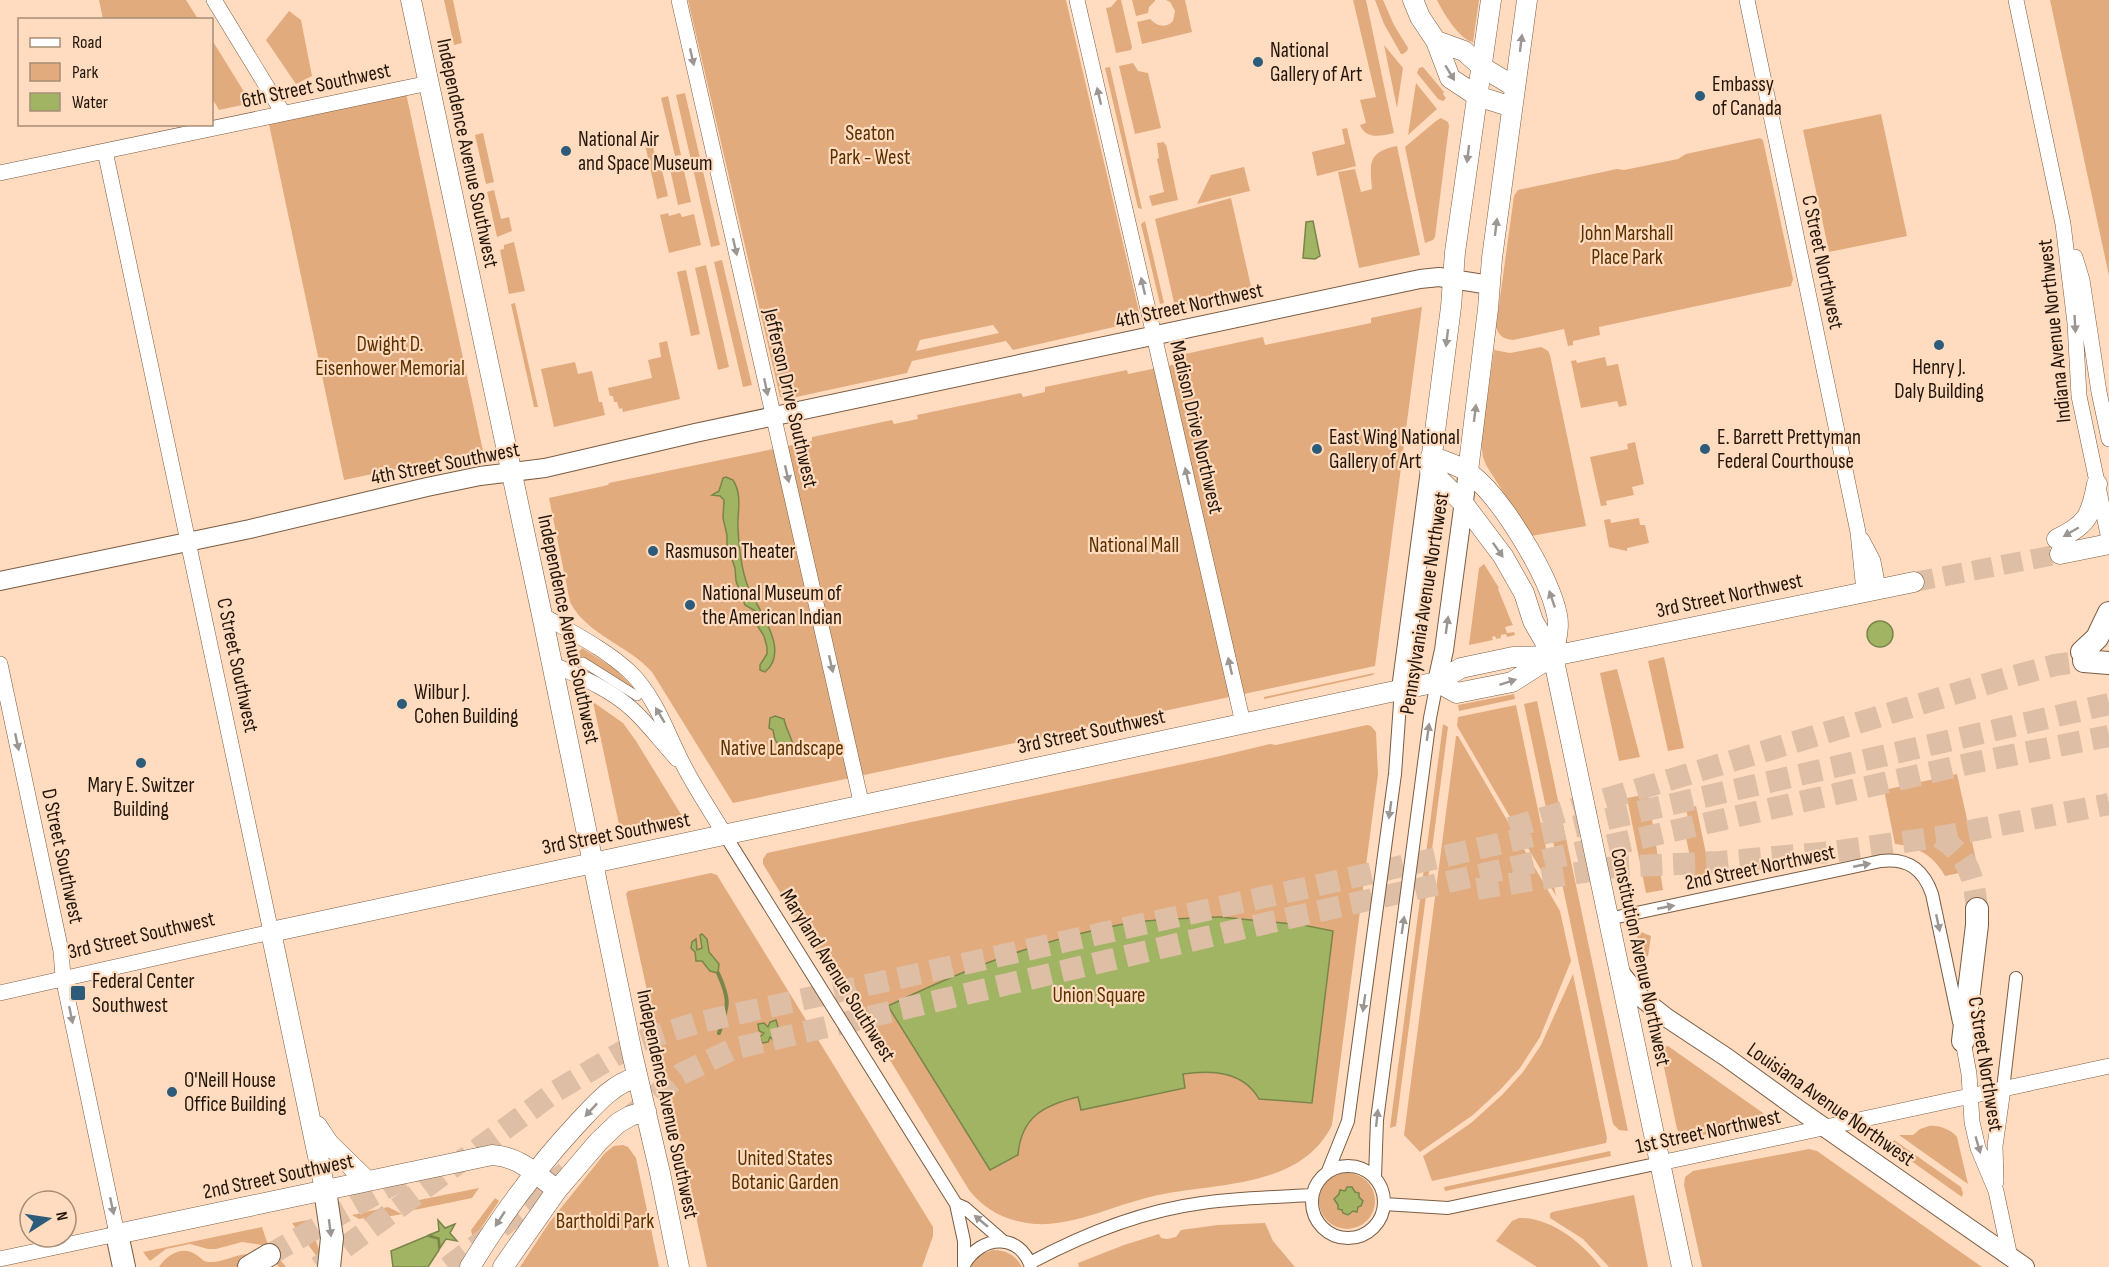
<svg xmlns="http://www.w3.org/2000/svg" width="2109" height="1267" viewBox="0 0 2109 1267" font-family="'Sofia Sans Condensed',sans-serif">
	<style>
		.green { fill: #e2ab7d; fill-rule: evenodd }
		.water { fill: #a0b463; stroke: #7a8549; stroke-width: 1.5 }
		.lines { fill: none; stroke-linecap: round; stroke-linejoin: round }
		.stream { stroke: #7a8549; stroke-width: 4 }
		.primary-tunnel { stroke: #debea4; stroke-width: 20; stroke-dasharray: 20 10; stroke-linecap: butt }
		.motorway-tunnel { stroke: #debea4; stroke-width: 22; stroke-dasharray: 22 11; stroke-linecap: butt }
		.pedestrian-casing { stroke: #7a5c43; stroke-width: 10 }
		.minor-casing { stroke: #7a5c43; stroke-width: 14 }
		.tertiary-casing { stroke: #7a5c43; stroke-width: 16 }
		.secondary-casing { stroke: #7a5c43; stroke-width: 20 }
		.primary-casing { stroke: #7a5c43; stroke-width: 21 }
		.motorway-casing { stroke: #7a5c43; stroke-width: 24 }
		.pedestrian { stroke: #fff; stroke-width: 9 }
		.minor { stroke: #fff; stroke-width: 12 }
		.tertiary { stroke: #fff; stroke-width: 15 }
		.secondary { stroke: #fff; stroke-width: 18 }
		.primary { stroke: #fff; stroke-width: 20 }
		.motorway { stroke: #fff; stroke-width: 22 }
		.oneway { fill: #9c9692 }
		.poi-dot { fill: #2d5b7a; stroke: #ffdcbf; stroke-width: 2 }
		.labels { text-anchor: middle; stroke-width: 4.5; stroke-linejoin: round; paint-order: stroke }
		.poi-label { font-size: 21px; fill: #22160c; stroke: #ffdcbf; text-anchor: start }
		.street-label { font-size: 21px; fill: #22160c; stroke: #ffdcbf }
		.park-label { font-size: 21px; fill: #5b3000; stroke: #ffdcbf }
	</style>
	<rect width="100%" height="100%" fill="#ffdcbf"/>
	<path class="green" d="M99,0h87l12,19h-95z
		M444,0h9l9,43 -8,2z
		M688,0h378l74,316 -4,6 -123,28 -7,-9 -94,20 -5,12 -120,26 -7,-2zM993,325l6,8 -83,18 4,-11z
		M1117,0h4l11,47 -1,3 -15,3 -10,-45 5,-1z
		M1132,0h23v1l-6,6 -1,6 -12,3z
		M1166,0h19l7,32 -50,12 -5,-22 13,-3c7,7 15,10 23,2l2,-10 -5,-9z
		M1353,0h13l28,133c-13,3 -28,7 -34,-8l6,-2 -6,-23 16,-3z
		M1375,0h8l11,25 14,23 -1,3 -4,3h-2l-17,-30z
		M1437,0h42l-6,42c-13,-2 -30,-29 -36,-42z
		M2050,0h59v276z
		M289,11l12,9 11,56 -16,8 -30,-44z
		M212,40l39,63 -32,7 -7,-12z
		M1384,45l19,23 -6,40z
		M1133,63l5,8 10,2 13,55 -26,6 -16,-68z
		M1110,67l32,142 -4,-1 -33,-140z
		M1423,67l21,25 -1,2 3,4 -3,3 -5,-2 -21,-26 2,-5z
		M1416,83l21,26 -29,26z
		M406,93l77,358 -139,29 -75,-356z
		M685,93l35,152 -9,2 -35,-152z
		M668,96l13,59 -6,1 -14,-58z
		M1881,114l26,122 -78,16 -26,-122z
		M1441,118l7,4 1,4 -14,111 -2,3 -8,3 -20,-96 31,-26z
		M1347,128l9,38 -39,10 -5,-24 33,-8 -3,-15z
		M483,133l11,49 -8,2 -11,-49z
		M1760,138l3,2 30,139 -2,7 -192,41 1,8 -27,6v4l-5,1 -4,-17 -51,11c-10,-1 -14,-4 -17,-13l18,-131 4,-6 99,-21 7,1 54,-11 8,-5z
		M651,139l8,32 3,-1 6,26 -11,3 -13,-59z
		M1164,142l1,3 1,-1 12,56 -26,6 -3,-10 15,-4 -7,-33 2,-1 -2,-15z
		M1397,146l23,109 -61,13 -21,-96 17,-3 6,23 11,-3c-2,-25 -5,-37 25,-43z
		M683,166l8,36 -13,3 -8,-36z
		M1244,167l6,24 -53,13 14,-29z
		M494,190l7,29 8,-2 3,14 -15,6 -10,-45z
		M1231,198l21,93 -77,16 -20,-88z
		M668,213l1,3 11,-3 2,4 12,-3 7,31 -32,8 -9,-38z
		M1145,221l19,82 -4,1 -19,-80z
		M514,242l11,49 -16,3 -9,-44 4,-1v-4z
		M722,260l30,125 -9,2 -29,-125z
		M706,265l23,102 -11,3 -23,-102z
		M686,270l14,64 -9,2 -14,-64z
		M515,303l23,104h-4l-23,-103z
		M1422,307l-47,359 -642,137 -81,-131c-24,-27 -65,-37 -82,-70l-21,-104 59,-13 1,-2 203,-42v-4l80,-17 2,4 24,-5 -1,-4 104,-22 2,4 22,-5v-5l82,-17 1,4 58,-12 -1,-8 78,-17 2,8 106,-22v-5z
		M667,341l13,58 -57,13 -1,-4 -3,1 -2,-7h-3l-1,-6h-3l-2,-8 44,-10 -4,-18 13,-3 -2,-14z
		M1541,347l7,4 2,4 36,171 -55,10 -45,-71 -3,-8 -2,-14 13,-93 16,3z
		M1605,357l2,9 11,-2 9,41 -8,2 -2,-6 -36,7 -10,-47 5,-1 1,3z
		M575,362l3,12 14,-3 7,31h3l3,13 -51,12 -13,-58z
		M1635,442l9,42 -12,3 2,8 -28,6 1,4 -6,1 -11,-49 38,-8 -1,-5z
		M1639,518l1,7h5l4,18 -22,5v3l-18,-4 -5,-27 6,-1 1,4z
		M1484,564l15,24 -1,1 13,32 2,4 -8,2 2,6 7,-1 1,3 -8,2 -1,-3 -5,1v3l-5,1 -1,-3 -3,1 1,3 -24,5 10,-77z
		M582,648l33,21 22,22 -56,-33 -2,-6z
		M1664,657l20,91 -16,3 -20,-90z
		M1617,669l23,88 -21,4 -19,-88z
		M1374,673l-1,2 -109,24v-2z
		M1514,694l1,5 -56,12 -1,-6z
		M1537,701l91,430 -9,-1 -6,-6 -89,-420z
		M593,702l30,21 13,18 46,75 -62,13z
		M1516,705l40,191 -99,-170 1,-9z
		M1443,724l5,3 -52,399 -6,2z
		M1367,725l4,1 5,6 2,42 -46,351c-32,66 -122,57 -182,72 -38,9 -75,29 -115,27 -26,-2 -50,-13 -66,-34l-115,-189 -22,-23 -69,-114v-5l4,-6 449,-96 54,-13 6,1z
		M1456,736h2l102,175 11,50 -31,76 -20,31 -20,22 -27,25 -53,37 -16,-17z
		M1957,774l21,95 -33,7c-11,-20 -28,-30 -50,-32l-11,-54z
		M1648,794l15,96 -17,3 -19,-95z
		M1696,806l16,76 -16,3 -14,-66 6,-1 -2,-9z
		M711,873l6,2 216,352v9l-11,31h-215l-81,-373 2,-3z
		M1636,930l15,6 -3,20 -7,1z
		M1573,974l34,164 -1,5 -174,38 -9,-25 48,-33 31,-28 21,-23 18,-27z
		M1668,1046l95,67 1,8 -74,17 -8,-2 -5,-7 -16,-76 2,-6z
		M1929,1126c10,-1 21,3 28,11l11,47 -69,-49h14l7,-6z
		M1894,1140l67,47 2,6 -1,4 -72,-51z
		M623,1145l5,2 8,11 23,109h-139l29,-44 56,-70 9,-7z
		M1809,1149l8,2 165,116h-280l-18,-82 1,-8 8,-6z
		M1610,1151l1,5 -166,35 -1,-4z
		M1319 1201a28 28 0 1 1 56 0a28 28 0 1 1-56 0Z
		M479,1188l-7,10 -58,12 -10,-7z
		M1634,1195l14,72h-39l-26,-28 -33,-21v-4l2,-2z
		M495,1198l4,3 -26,39 -2,-10z
		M388,1207l14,7 -37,7 -1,-3 -5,1 -7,-4z
		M1519,1218c32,-1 63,25 82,49h-64l-41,-26 16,-20z
		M308,1220l15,40 -2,2 -29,-39z
		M1265,1223l8,18 22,26h-216l-1,-4 46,-18 35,-11 2,4 6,1 9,-2 5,-7 37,-5z
		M262,1227l6,18 18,22h-7l-14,-16 -26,16h-80c7,-11 22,-22 36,-13 6,3 8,9 16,8 14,0 26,-9 41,-8l10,-9 -20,-3 -26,7h-8l-18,-5 -24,5 -16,12 -7,-9z
		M993,1250c14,0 22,5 29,17h-51c5,-10 12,-14 22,-17z"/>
	<path class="water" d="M1313,221l7,35 -5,3 -12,-1 3,-36z
		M726,477l7,3c10,16 4,32 5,49 1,18 3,38 9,55 9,24 45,66 18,88l-5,-2v-5l7,-11v-7l-3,-11 -7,-11v-13l-12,-7 -9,-24 -1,-13 -8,-23v-10l-4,-17 1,-18 -4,-4 -8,-1 7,-4 4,-13z
		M1867 634a13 13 0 1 1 26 0a13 13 0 1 1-26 0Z
		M775,716l9,3c2,10 7,17 9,26l-2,2 -11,-1 -5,-6 -2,-10 -4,-2 1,-10z
		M1220,917l83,8 30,6 -21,172 -53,-4c-16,-28 -47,-29 -76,-25l2,14 -104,22 -3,-13c-34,8 -57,20 -60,58l-28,15 -102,-164c77,-37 156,-68 241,-83 30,-4 61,-5 91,-6z
		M702,934l5,5 2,13 10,12 -1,9 -8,-2 -8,-10h-6l-1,-9 -4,-4 1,-6 4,-3 1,11 5,-2 -2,-13z
		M776,1020l2,7 -4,4 5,2 1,6 -6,2 -4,-4 -2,5 -6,1 -2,-6 4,-4 -5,-2 -1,-7 6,-1 4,4 2,-5z
		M1347,1187h5l3,5 4,1v4l4,4 -2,5 -3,1 -1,5 -4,-1 -5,4 -5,-2 -1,-3 -4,-1v-4l-4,-6 5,-5 1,-4 5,1z
		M438,1220l7,8 10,-4 -5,9 7,8 -11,-2 -6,9 -1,-10 -10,-3 10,-4z
		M427,1236l11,3 1,11 -11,17h-35l-2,-16z"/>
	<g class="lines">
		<path class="stream" d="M718,973c12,27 11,31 1,60"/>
		<path class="primary-tunnel" d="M1914,582l146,-28"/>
		<path class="motorway-tunnel" d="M1510,828l500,-151 45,-12 29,-4
			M1939,837c29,17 35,40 38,72
			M1477,889l137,-22 105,-5 112,-10 108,-15 170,-33
			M630,1117l51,-43 52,-25 512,-121 727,-165 137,-27
			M269,1255l145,-83
			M318,1267l238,-176 84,-50 56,-18 619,-137 794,-182
			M448,1267l57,-43 61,-52"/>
		<defs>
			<path id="pedestrian" d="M583,662l54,34"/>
			<path id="minor" d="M725,835l231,369 8,37v23
				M1608,919l273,-58c26,-3 42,7 51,33l27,128
				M2003,1089l13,-111
				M1312 1202a36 36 0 1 1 72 0a36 36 0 1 1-72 0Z
				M1328,1171l20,-50 47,-347 6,-85
				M1375,1177l2,-57 53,-402 7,-36
				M956,1204l9,4 39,34
				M1384,1204l64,4 212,-45
				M1030,1263c54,-29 111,-52 172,-60 37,-5 74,-6 110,-8
				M964,1265c16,-30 56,-33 67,2"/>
			<path id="tertiary" d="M214,0l69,113
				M679,0l183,806
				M1077,0l166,723
				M1747,0l111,532 6,59
				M2016,0l47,224 12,99 4,73 30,143
				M0,173l429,-90
				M2075,257l7,23 17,112 10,47
				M1862,540l11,21 5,27
				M542,615c29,17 65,35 89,58 26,26 37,63 54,95 12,23 27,45 40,67
				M0,664l61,287 2,26 54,257 -117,25
				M552,664c29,13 58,25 81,46 16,15 29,33 44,49
				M0,993l271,-61 -166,-781
				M1963,1041l6,33 3,48 6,26 18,43 14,66
				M1660,1163l449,-97
				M1996,1182l-1,-36 8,-57"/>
			<path id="secondary" d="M0,581l250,-52 177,-42 53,-11 65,-8 150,-35 725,-154 19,-2 51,8
				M1437,682l7,-32 24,-179
				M1401,689l29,-219
				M1619,971l20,25 28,22 59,39 72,52 227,158"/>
			<path id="primary" d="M411,0l131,615 90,438 28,120 19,94
				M1413,0l7,17 16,24 14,37 27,18 35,11
				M1491,0l-36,252 -4,55 -21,163 33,33 40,53 21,37 9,28 20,35 129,611
				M1436,41l28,10 18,16 33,20
				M1431,456c12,5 28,9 38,17 32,23 80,103 88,142 3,13 -2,29 -4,41
				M1468,471l20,-162 4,-51 35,-258
				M2057,539c30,-14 34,-23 40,-55
				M2060,554l49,-10
				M1437,682l20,11 55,-11 41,-26
				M317,1126l12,18 38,37
				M325,1190l-54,-258 1166,-250 24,-14 52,-11 40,-1 361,-74
				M117,1234l375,-79c27,1 45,20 65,35
				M470,1267c31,-51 66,-99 107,-143 19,-20 34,-39 60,-47
				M503,1267l54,-77 42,-49 19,-18 12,-7 16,-5"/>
			<path id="motorway" d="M2082,652l15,-14 12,-25
				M2084,661l25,2
				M1963,1041l14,-116v-16
				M325,1190l7,48 -3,29
				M117,1234l7,33
				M249,1267l20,-12"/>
		</defs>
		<use href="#pedestrian" class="pedestrian-casing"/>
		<use href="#minor" class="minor-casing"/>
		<use href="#tertiary" class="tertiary-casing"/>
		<use href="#secondary" class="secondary-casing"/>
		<use href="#primary" class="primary-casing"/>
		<use href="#motorway" class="motorway-casing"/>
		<use href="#pedestrian" class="pedestrian"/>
		<use href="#minor" class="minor"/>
		<use href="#tertiary" class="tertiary"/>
		<use href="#secondary" class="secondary"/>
		<use href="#primary" class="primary"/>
		<use href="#motorway" class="motorway"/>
	</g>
	<defs><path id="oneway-solid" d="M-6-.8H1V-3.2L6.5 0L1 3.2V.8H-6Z" transform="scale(1.5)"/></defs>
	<g class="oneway">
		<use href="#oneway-solid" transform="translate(1521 43) rotate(-83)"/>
		<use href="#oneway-solid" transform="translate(692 57) rotate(77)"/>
		<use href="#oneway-solid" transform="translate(1450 73) rotate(59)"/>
		<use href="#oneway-solid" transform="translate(1099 96) rotate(-103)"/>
		<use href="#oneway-solid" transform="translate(1468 154) rotate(97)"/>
		<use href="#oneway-solid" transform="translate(1496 227) rotate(-83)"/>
		<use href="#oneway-solid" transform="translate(735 247) rotate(77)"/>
		<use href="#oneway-solid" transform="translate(1143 286) rotate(-103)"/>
		<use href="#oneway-solid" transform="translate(2075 324) rotate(87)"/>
		<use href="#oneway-solid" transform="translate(1447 338) rotate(97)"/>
		<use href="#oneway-solid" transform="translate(766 387) rotate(78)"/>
		<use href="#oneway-solid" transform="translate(1475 413) rotate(-83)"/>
		<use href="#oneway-solid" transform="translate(787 474) rotate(77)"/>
		<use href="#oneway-solid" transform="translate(1187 476) rotate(-103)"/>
		<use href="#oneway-solid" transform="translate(2071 532) rotate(150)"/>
		<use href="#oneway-solid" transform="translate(1498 550) rotate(55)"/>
		<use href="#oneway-solid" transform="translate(1552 599) rotate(-109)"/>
		<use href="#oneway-solid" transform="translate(1447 625) rotate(-82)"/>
		<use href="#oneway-solid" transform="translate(831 664) rotate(77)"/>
		<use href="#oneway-solid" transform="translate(1230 666) rotate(-103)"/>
		<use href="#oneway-solid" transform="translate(1508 682) rotate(-18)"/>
		<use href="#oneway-solid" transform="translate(660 715) rotate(-121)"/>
		<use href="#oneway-solid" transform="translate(1428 732) rotate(-82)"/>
		<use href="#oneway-solid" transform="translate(17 742) rotate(78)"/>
		<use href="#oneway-solid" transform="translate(1390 810) rotate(98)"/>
		<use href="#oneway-solid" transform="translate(1862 865) rotate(-11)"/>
		<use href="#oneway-solid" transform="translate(1666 907) rotate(-11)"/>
		<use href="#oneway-solid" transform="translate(1938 923) rotate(78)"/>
		<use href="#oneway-solid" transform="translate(1403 925) rotate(-82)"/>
		<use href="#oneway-solid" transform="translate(1364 1003) rotate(98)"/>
		<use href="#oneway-solid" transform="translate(71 1015) rotate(78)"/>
		<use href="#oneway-solid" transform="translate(591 1110) rotate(133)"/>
		<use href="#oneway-solid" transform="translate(1377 1118) rotate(-84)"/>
		<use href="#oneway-solid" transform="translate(1978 1145) rotate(74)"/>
		<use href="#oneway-solid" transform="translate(112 1206) rotate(78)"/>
		<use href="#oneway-solid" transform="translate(500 1219) rotate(123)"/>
		<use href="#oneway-solid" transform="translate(981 1221) rotate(-140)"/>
		<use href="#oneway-solid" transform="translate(330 1228) rotate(83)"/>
	</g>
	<g class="poi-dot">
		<circle cx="1258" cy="62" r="6"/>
		<circle cx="1700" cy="96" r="6"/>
		<circle cx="566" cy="151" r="6"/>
		<circle cx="1939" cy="345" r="6"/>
		<circle cx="1317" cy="449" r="6"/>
		<circle cx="1705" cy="449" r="6"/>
		<circle cx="653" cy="551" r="6"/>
		<circle cx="690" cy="605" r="6"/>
		<circle cx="402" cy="704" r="6"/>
		<circle cx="141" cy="763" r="6"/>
		<rect x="70" y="985" width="16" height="16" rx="3"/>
		<circle cx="172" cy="1092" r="6"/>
	</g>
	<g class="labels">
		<g class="poi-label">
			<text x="1270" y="57">National<tspan x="1270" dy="24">Gallery of Art</tspan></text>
			<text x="1712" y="91">Embassy<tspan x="1712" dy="24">of Canada</tspan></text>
			<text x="578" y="146">National Air<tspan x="578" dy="24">and Space Museum</tspan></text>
			<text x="1939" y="374" text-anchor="middle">Henry J.<tspan x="1939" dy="24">Daly Building</tspan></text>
			<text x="1329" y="444">East Wing National<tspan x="1329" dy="24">Gallery of Art</tspan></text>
			<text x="1717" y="444">E. Barrett Prettyman<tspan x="1717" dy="24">Federal Courthouse</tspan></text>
			<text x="665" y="558">Rasmuson Theater</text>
			<text x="702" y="600">National Museum of<tspan x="702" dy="24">the American Indian</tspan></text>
			<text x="414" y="699">Wilbur J.<tspan x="414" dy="24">Cohen Building</tspan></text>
			<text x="141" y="792" text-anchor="middle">Mary E. Switzer<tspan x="141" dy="24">Building</tspan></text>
			<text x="92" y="988">Federal Center<tspan x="92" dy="24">Southwest</tspan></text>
			<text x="184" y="1087">O'Neill House<tspan x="184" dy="24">Office Building</tspan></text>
		</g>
		<g class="street-label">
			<text transform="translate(316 85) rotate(-12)" y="7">6th Street Southwest</text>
			<text transform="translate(468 153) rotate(78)" y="7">Independence Avenue Southwest</text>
			<text transform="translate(1823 262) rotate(78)" y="7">C Street Northwest</text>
			<text transform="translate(1189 305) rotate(-12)" y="7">4th Street Northwest</text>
			<text transform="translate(2054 331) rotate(-96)" y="7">Indiana Avenue Northwest</text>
			<text transform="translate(791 398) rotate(77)" y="7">Jefferson Drive Southwest</text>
			<text transform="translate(1197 427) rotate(77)" y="7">Madison Drive Northwest</text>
			<text transform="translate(445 463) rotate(-11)" y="7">4th Street Southwest</text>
			<text transform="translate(1729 595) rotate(-12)" y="7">3rd Street Northwest</text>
			<text transform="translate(1424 603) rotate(-81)" y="7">Pennsylvania Avenue Northwest</text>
			<text transform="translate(569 629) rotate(78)" y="7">Independence Avenue Southwest</text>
			<text transform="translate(238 665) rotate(78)" y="7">C Street Southwest</text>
			<text transform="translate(1091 731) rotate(-12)" y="7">3rd Street Southwest</text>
			<text transform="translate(616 833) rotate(-11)" y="7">3rd Street Southwest</text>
			<text transform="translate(63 856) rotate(78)" y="7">D Street Southwest</text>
			<text transform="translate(1760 867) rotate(-12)" y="7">2nd Street Northwest</text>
			<text transform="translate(141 935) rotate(-13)" y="7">3rd Street Southwest</text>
			<text transform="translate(1641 957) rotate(78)" y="7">Constitution Avenue Northwest</text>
			<text transform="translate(838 975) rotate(58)" y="7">Maryland Avenue Southwest</text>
			<text transform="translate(1986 1064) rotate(81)" y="7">C Street Northwest</text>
			<text transform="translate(668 1104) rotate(78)" y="7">Independence Avenue Southwest</text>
			<text transform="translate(1831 1104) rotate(35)" y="7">Louisiana Avenue Northwest</text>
			<text transform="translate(1708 1131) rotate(-12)" y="7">1st Street Northwest</text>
			<text transform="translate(278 1176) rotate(-12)" y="7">2nd Street Southwest</text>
		</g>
		<g class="park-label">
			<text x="870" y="140">Seaton<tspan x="870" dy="24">Park - West</tspan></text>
			<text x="1627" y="240">John Marshall<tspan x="1627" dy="24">Place Park</tspan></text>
			<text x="390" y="351">Dwight D.<tspan x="390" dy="24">Eisenhower Memorial</tspan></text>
			<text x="1134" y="552">National Mall</text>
			<text x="782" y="755">Native Landscape</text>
			<text x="1099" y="1002">Union Square</text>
			<text x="785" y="1165">United States<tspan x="785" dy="24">Botanic Garden</tspan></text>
			<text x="605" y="1228">Bartholdi Park</text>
		</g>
	</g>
	<rect x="18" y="18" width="195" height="108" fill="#ffdcbf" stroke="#a78d77" stroke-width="1.5"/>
	<rect x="30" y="38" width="30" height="9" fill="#ffffff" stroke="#a78d77" stroke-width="1.5"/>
	<text x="72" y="48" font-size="18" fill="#22160c">Road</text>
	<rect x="30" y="63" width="30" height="18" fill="#e2ab7d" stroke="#a78d77" stroke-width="1.5"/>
	<text x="72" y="78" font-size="18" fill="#22160c">Park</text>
	<rect x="30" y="93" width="30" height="18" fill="#a0b463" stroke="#a78d77" stroke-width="1.5"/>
	<text x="72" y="108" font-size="18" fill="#22160c">Water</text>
	<g transform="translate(48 1219) rotate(78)"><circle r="28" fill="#ffdcbf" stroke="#a78d77" stroke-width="1.5"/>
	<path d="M0-4.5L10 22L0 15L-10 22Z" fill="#2d5b7a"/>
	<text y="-9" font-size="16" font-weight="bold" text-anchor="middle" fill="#22160c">N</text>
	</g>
</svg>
